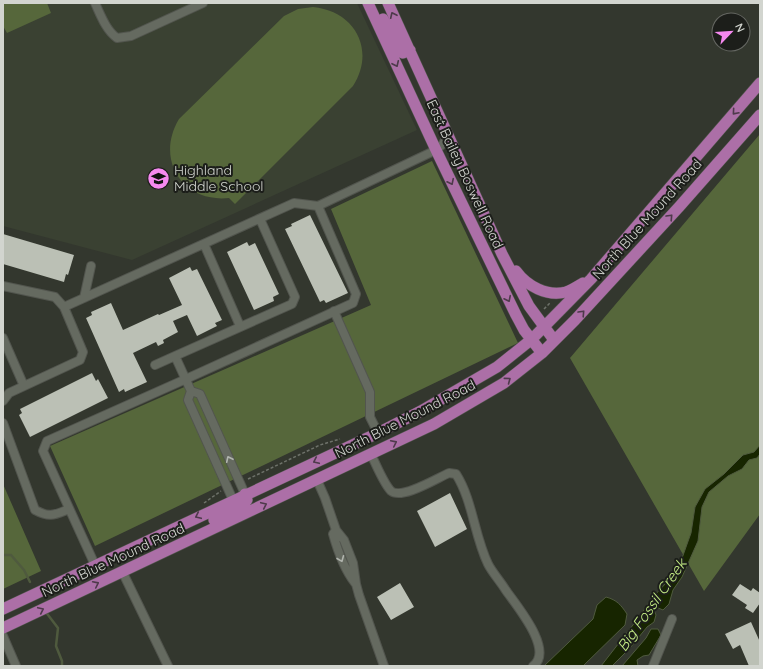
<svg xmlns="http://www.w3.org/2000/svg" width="763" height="669" viewBox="0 0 763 669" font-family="Quicksand,sans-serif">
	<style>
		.built { fill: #3a4132 }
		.green { fill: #56673b }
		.water { fill: #172500; stroke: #4f5a3e }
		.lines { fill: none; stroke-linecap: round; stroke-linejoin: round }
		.stream { stroke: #4f5a3e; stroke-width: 2.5 }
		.building { fill: #bbc0b5 }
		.minor-casing { stroke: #52554e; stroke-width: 10 }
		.major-casing { stroke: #52554e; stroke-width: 12 }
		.path { stroke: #6e726a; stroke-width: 1.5; stroke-dasharray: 3 2; stroke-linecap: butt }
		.minor { stroke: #656a60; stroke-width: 8 }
		.major { stroke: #ac6fa7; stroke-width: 11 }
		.oneway { stroke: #4e3a4b }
		.oneway2 { stroke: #b1b5ae }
		.labels { text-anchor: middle; stroke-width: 4; stroke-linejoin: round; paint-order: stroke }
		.poi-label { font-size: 14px; fill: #d2d5cf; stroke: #1c1e1a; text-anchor: start }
		.street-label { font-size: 14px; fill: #d2d5cf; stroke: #1c1e1a }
		.water-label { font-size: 15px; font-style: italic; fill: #c6ef86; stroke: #1c1e1a }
	</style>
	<rect width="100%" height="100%" fill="#33372e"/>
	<path class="built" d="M3,3h354l60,127 -285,130 -129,-34z"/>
	<path class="green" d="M3,3h44l4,10 -44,20 -4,-7z
		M313,7c42,4 63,43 40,79l-118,118 -6,-6c-47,5 -74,-39 -50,-79l105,-103 14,-7z
		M760,134v380l-56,77 -134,-233z
		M432,161l86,182 -423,203 -45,-100 321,-141 -40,-96z
		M3,484l38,87 -38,18z"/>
	<path class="water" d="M760,445v9l-3,4 -8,2 -7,9 -14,7 -19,16 -7,15 -4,34 -16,36 -9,13 -4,14 -6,6 -7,-3 -2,3 2,5 -2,7 -7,5 -17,21 -18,18h-11l39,-50 12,-18 15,-16 14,-21 10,-28 4,-26 10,-18 19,-15 19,-19 11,-3z
		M606,597c11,3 15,8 21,17l-2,11 -42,41h-39l49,-47 4,-14z
		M651,629h7l3,6 -12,20 -6,1 -6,4 1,6h-16l24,-28z"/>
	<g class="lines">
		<path class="stream" d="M3,555h8l13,15 6,12
			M45,611l13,17 -2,18 6,15v5"/>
	</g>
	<path class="building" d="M310,215l38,78 -22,10 -2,-3 -4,2 -35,-73 7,-3 -1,-2z
		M3,234l71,21 -6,20 -2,-1 -2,8 -61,-18z
		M247,242l2,4 6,-3 24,51 -6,3 1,4 -20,9 -27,-58z
		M190,267l2,4 5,-2 25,51 -7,3 2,3 -20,10 -10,-21 -14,6 5,11 -15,8 1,3 -6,3 -2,-4 -23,11 14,29 -22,10 -1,-3 -5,3 -33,-74 6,-3 -1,-3 20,-9 12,27 35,-16 1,1 23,-10 -13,-27z
		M92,373l4,8 2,-2 10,19 -78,39 -11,-22 3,-2 -2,-4z
		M450,493l17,36 -32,18 -18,-36z
		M400,583l14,24 -23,13 -14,-23z
		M740,584l11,7 2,-3 7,5v10l-7,10 -8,-5 2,-3 -15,-10z
		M751,622l9,20v24h-11l-9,-21 -7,4 -8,-15z"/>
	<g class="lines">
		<defs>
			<path id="minor" d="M95,3c6,13 11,27 22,35l14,-2 72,-33
				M204,244l36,82
				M3,286l52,11 9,10
				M84,298l7,-32
				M334,311l36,81v25l8,16
				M3,338l21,48
				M155,365l20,-9
				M191,391l9,3 45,100
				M3,401l6,-8 71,-33 3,-8 -19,-45 230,-104 24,3
				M3,423l32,87c15,8 19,5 34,-1
				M371,454c4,9 14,31 20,37 11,9 46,-13 58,-18l7,1c17,27 18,61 32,90 4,8 12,17 17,25 10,15 50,61 28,77
				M317,480l8,18 11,32 8,10 9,23 3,21 3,11 25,71
				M233,500l-45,-100 3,-9 -16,-35 117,-52 3,-7 -35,-78
				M336,530l-3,4c5,18 11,35 22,49
				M95,565l-52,-114 4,-10 139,-62 167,-76 3,-9 -38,-88 118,-56 7,-6 5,-10
				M122,571l46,95
				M3,636l13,30
				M653,666l19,-47"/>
			<path id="major" d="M368,3l68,147 80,165 8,15 18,23
				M388,3l114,251 27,52 25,34
				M383,19l16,32 4,2 7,-3
				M516,271c11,15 31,26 50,21 6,-2 12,-6 17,-9
				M214,520l28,-14 5,-6 -2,-6
				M3,609l375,-176 43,-22 76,-44 35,-28 59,-60 169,-196
				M3,628l431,-204 70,-41 38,-30 33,-33 104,-113 81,-92"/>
		</defs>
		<use href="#minor" class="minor-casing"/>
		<use href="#major" class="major-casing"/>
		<path class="path" d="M544,309l6,-6
			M248,479l72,-34 20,-6
			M204,503l17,-12"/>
		<use href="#minor" class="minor"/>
		<use href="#major" class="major"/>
	</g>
	<defs><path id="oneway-chevron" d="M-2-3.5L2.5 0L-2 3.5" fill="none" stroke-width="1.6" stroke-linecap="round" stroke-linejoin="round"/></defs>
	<g class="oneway">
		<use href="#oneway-chevron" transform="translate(393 15) rotate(-115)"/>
		<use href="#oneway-chevron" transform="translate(396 64) rotate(65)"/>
		<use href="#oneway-chevron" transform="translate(735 112) rotate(131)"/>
		<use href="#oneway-chevron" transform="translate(451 182) rotate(64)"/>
		<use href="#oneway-chevron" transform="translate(670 217) rotate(-47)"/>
		<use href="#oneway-chevron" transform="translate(508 299) rotate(64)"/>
		<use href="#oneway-chevron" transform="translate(582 313) rotate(-47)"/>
		<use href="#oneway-chevron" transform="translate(508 380) rotate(-37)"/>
		<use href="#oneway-chevron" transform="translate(394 443) rotate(-26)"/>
		<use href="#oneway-chevron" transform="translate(316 461) rotate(155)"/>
		<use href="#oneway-chevron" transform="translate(264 505) rotate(-25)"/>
		<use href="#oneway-chevron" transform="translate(198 516) rotate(155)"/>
		<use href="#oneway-chevron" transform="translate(96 584) rotate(-26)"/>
		<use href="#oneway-chevron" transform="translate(41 610) rotate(-25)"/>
	</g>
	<g class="oneway2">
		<use href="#oneway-chevron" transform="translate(229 459) rotate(-115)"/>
		<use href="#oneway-chevron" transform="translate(341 559) rotate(68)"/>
	</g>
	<defs>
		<symbol id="school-disc" viewBox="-11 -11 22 22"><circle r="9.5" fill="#f589ef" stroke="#1c1e1a"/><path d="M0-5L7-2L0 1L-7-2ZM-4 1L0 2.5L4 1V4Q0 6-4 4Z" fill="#111"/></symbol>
	</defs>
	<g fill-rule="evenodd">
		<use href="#school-disc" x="146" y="166" width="25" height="25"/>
	</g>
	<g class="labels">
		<g class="poi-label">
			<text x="174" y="175">Highland<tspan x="174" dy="16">Middle School</tspan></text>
		</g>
		<g class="street-label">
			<text transform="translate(465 174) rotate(65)" y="5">East Bailey Boswell Road</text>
			<text transform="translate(647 219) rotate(-48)" y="5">North Blue Mound Road</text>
			<text transform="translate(405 419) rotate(-27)" y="5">North Blue Mound Road</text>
			<text transform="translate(113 560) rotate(-25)" y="5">North Blue Mound Road</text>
		</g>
		<g class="water-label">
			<text transform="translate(652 605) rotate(-55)" y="5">Big Fossil Creek</text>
		</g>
	</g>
	<rect width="763" height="669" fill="none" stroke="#d2d5cf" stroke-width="8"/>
	<g transform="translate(731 32) rotate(65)"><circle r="19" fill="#1c1e1a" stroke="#656762"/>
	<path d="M0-3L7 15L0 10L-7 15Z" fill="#f589ef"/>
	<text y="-6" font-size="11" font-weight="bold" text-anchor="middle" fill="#d2d5cf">N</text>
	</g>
</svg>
